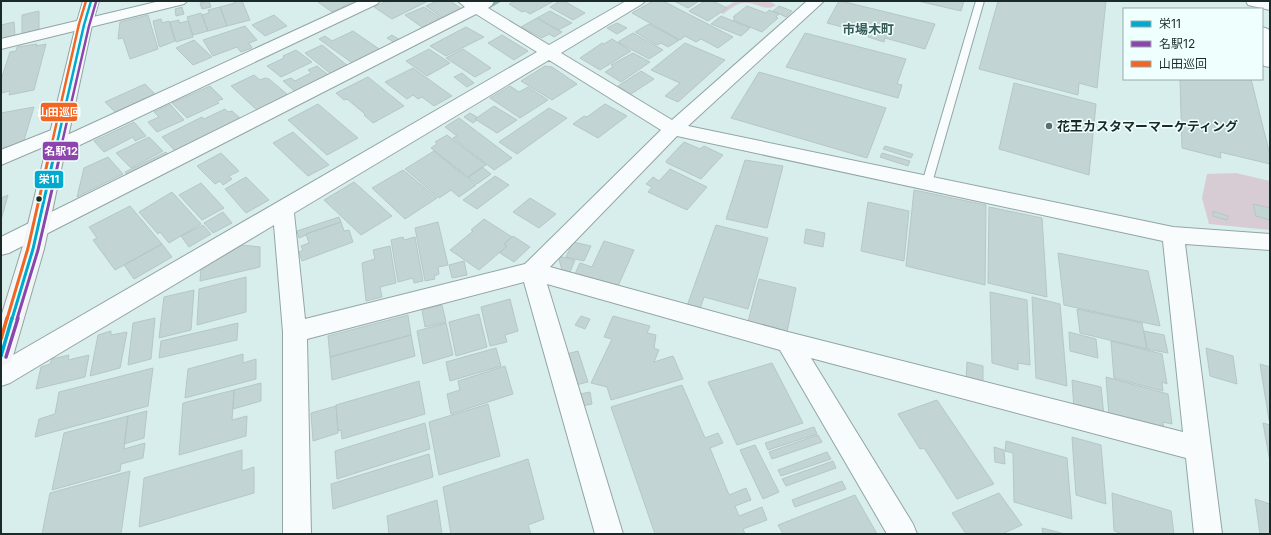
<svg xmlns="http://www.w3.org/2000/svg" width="1271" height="535" viewBox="0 0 1271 535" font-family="Inter,'Noto Sans JP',sans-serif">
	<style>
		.green { fill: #d8ccd4 }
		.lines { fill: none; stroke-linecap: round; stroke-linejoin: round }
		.stream { fill: #8ab9b7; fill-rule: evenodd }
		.building { fill: #c2d4d3; stroke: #b5c7c6 }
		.service-casing { stroke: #93a5a4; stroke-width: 2 }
		.minor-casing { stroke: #93a5a4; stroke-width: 2 }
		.secondary-casing { stroke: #93a5a4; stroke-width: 2 }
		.service { fill: #f9fcfc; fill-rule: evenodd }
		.minor { fill: #f9fcfc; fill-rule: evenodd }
		.secondary { fill: #f4f3f5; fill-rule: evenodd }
		.bus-1-far2-casing { stroke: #effffe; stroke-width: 5 }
		.bus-1-far1-casing { stroke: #effffe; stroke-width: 6 }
		.bus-1-casing { stroke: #effffe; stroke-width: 6 }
		.bus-2-far2-casing { stroke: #effffe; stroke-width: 5 }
		.bus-2-far1-casing { stroke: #effffe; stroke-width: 6 }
		.bus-2-casing { stroke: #effffe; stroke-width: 6 }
		.bus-3-far2-casing { stroke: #effffe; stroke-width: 5 }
		.bus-3-far1-casing { stroke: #effffe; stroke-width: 6 }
		.bus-3-casing { stroke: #effffe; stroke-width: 6 }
		.bus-1-far2 { stroke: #00a9ce; stroke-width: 2.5 }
		.bus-1-far1 { stroke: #00a9ce; stroke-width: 3 }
		.bus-1 { stroke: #00a9ce; stroke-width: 3.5 }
		.bus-2-far2 { stroke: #8e44ad; stroke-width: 2.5 }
		.bus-2-far1 { stroke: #8e44ad; stroke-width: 3 }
		.bus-2 { stroke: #8e44ad; stroke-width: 3.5 }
		.bus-3-far2 { stroke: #f26522; stroke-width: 2.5 }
		.bus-3-far1 { stroke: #f26522; stroke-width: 3 }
		.bus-3 { stroke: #f26522; stroke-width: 3.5 }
		.poi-dot { fill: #5c6f6e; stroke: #effffe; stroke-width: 1.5 }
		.bus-dot { fill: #1a2a29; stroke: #effffe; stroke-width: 1.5 }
		.labels { text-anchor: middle; stroke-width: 3; stroke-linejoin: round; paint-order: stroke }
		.far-quarter-label { font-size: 13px; font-weight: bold; fill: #365c5a; stroke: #effffe }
		.poi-label { font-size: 13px; font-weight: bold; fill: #1a2a29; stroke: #effffe; text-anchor: start }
		.line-badge { stroke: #effffe; stroke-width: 1.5 }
		.badge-label { font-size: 11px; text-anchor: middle; font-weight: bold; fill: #fff }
	</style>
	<rect width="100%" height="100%" fill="#d7eeed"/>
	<path class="green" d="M736,1h33l7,4c-10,8 -21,-4 -33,-2 -6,0 -14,7 -20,11l-5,-3z
		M1236,173l34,8v49l-61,-6 -7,-26 5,-24z"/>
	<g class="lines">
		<path class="stream" d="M495,1h7l-12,7h-4v-2z"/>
	</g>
	<path class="building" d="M209,1l2,6 -9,2 -2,-6z
		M234,1h8l8,19 -23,6 -7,-19 15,-4z
		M319,1h36l-23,11 -14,-10z
		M387,1h41l-36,18 -18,-12z
		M437,1h13l12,8 -19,9 -17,-12z
		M515,1h39l-24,13 -5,-3 -3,1 -13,-8z
		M560,1h4l21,12 -12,7 -23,-13z
		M653,1h10l70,36 -15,11 -17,-9 -5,3 -11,-6 -5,4 -48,-27z
		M674,1h25l-11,7z
		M705,1h8l14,7 -19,13 -19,-10z
		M839,1h2l94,23 -10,25 -40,-11 -1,4 -16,-5 1,-3 -42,-11z
		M918,1h46l-3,10z
		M998,1h108l-9,87 -18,-5 -1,12 -99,-26z
		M747,6l19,7 3,-3 10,4 -3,3 2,1 -16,14 -29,-12 2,-2 -2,-1z
		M779,6l13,5 -6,6 -13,-6z
		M182,7l2,7 -8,2 -1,-7z
		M220,7l7,19 -19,5 -6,-16 7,-2 -1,-3z
		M424,7l18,12 -19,9 -18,-13z
		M39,11v19l-17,4v-19z
		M550,11l22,12 -14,7 -21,-12z
		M201,13l7,18 -15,4 -6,-18z
		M148,15l10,34 -28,10 -7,-21 -5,1 2,-17z
		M274,15l13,11 -22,10 -13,-11z
		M721,16l29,12 -9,8 -30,-12z
		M537,18l25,14 -8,5 -5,-3 -7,4 -21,-11z
		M161,19l1,4 7,-2 6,20 -15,6 -1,-1 -6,-25z
		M179,20v3l9,-2 5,16 -17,5 -6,-20z
		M14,22l1,14 -14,3v-14z
		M617,23l10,5 -10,6 -10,-6z
		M649,24l30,16 -11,7 -7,-4 -4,2 -22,-13z
		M245,26l12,14 -8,3 3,5 -11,4 -4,-5 -24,9 -10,-16z
		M466,27l18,10 -38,19 -16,-10z
		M353,31l29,20 -27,14 -36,-26 6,-3 7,5z
		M633,33l30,17 -14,9 -31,-17z
		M805,33l101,26 -9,25 5,1 -4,13 -112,-31z
		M392,35l8,5 -5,3 -8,-5z
		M502,35l26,16 -14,9 -26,-17z
		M612,39l19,12 -31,19 -20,-12 22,-15 2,1z
		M194,40l18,17 -19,8 -17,-17z
		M685,43l40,17 -47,42 -13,-6 15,-13 -29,-13z
		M37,44l-1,2 10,-2 -12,46 -25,5 1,-4 -9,2v-13l9,-28 6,-1 1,-4z
		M322,45l26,21 -17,8 -26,-21z
		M429,49l21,14 -23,13 -21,-15z
		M463,49l28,19 -16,9 -29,-19z
		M296,50l16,12 -31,15 -14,-11 17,-8 -1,-2z
		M633,53l17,9 -29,20 -16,-10 8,-5 -2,-2z
		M317,66l14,11 -33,17 -15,-13 8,-3 4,3 16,-8 -3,-3z
		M545,66l7,1 25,17 -25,16 -31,-19z
		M413,68l39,28 -18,10 -12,-9 -4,2 -5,-4 -6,4 -22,-17z
		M641,71l13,8 -23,15 -13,-8z
		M759,72l127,36 -19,50 -136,-40z
		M462,73l12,10 -7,4 -13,-10z
		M254,75l6,5 5,-2 4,1 19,16 -30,16 -27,-25z
		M368,77l36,29 -31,17 -9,-8 1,-1 -18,-15 -3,1 -8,-7z
		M1180,79h71l19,76v9l-50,-12 1,6 -39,-10z
		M1014,83l82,21 -7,71 -90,-26z
		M145,84l10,10 -40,18 -10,-10z
		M210,86l13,13 -6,2 2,2 -32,15 -15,-15z
		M510,86l9,6 9,-5 20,13 -28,18 -30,-20z
		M170,104l14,16 -27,12 -9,-10 11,-5 -5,-5z
		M318,104l40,34 -31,17 -39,-35z
		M605,104l22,12 -29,22 -25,-14 11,-8 3,1z
		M494,106l23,14 -20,13 -22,-14z
		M34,107l-10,33 -12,6 -11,2v-35z
		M549,108l18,10 -50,36 -18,-12z
		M225,109l3,3 4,-1 10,9 -64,34 -16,-17 40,-20 2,2z
		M470,113l7,4 -2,2 2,1 -4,3 -9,-6z
		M459,118l53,40 -18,12 -41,-32 4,-2 -12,-9z
		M134,122l12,14 -11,5 -2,-4 -29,15 -10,-11z
		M293,132l36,33 -21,11 -35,-33z
		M447,135l39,30 -18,12 -37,-29 6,-4 -2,-2z
		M149,137l14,14 -32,17 -15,-15z
		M684,142l16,7 4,-3 19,9 -22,24 -34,-16 -1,-2z
		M885,146l28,8 -2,4 -28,-9z
		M434,151l42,34 -17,12 -8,-7 -12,8 -34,-29z
		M166,152l5,6 -41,20 -5,-6z
		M221,153l18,18 -10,5 3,3 -9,6 -3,-4 -5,3 -18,-18z
		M882,153l28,8 -2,5 -28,-9z
		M108,157l15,17 -46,23 7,-29z
		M745,160l38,6 -16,62 -41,-9z
		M482,167l9,7 -14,10 -9,-7z
		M670,169l37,18 -20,23 -39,-18 4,-5 -6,-3 7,-7 6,4z
		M403,170l34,28 -32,21 -33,-31z
		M495,176l14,9 -32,24 -14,-9z
		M246,177l23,23 -23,13 -21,-24z
		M354,182l38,34 -31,19 -37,-35z
		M201,183l23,25 -22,12 -23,-25z
		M914,190l72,15 -1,80 -79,-19z
		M172,192l29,32 -32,19 -9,-11 -2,2 -19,-22z
		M8,195l-7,25v-22z
		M530,198l26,16 -17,14 -26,-16z
		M868,202l41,9 -5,50 -43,-10z
		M1253,204l17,4v12l-14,-4z
		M130,206l32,38 -47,26 -22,-30 4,-2 -8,-11z
		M989,207l53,11 5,79 -59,-14z
		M1213,211l15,5 -1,4 -14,-4z
		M223,212l9,11 -19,10 -9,-10z
		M339,217l2,5 -35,12v1l-7,3 -2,-7z
		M484,219l28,18 -8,7 3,2 -28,24 -29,-20 23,-19 -2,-1z
		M341,222l3,9 5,-1 4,12 -51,19 -3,-9 4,-2 -2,-4 8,-3 -3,-9z
		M438,222l10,43 -10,2 1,7 -5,2 1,3 -10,2 -10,-53z
		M203,225l8,9 -22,13 -8,-11z
		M716,225l52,13 -20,71 -44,-12 -4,12 -13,-3z
		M806,229l19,4 -2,14 -19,-4z
		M513,236l17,11 -16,15 -14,-9 7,-7 -3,-2z
		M403,237l1,3 11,-3 8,44 -9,2 -1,-5 -15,4 -7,-42z
		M604,241l30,9 -16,36 -43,-12 5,-11 12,4z
		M573,242l18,4 -7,15 -18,-4z
		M162,244l10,13 -38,22 -10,-14z
		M242,245l18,2v20l-60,14 1,-12z
		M390,246l6,37 -16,4 2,10 -16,4 -4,-38 13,-4 -2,-9z
		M1058,253l90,18 12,55 -96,-21z
		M558,256l17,4 -5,12 -8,-2z
		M464,261l3,14 -15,3 -3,-13z
		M246,277v35l-49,13 2,-36z
		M759,279l37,9 -9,44 -39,-10z
		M194,290l-3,40 -32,8 5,-41z
		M990,292l37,8 3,65 -12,-2v7l-26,-7z
		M1032,297l28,7 7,82 -31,-8z
		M510,299l8,32 -13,4 2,7 -17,4 -9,-39z
		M442,305l4,17 -21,5 -3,-17z
		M1077,309l65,14 5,26 -67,-16z
		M479,314l8,33 -31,9 -7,-34z
		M408,315l3,20 -81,22 -2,-21z
		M581,316l9,3 -5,10 -10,-4z
		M613,316l37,10 -3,7 9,2 -2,13 5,2 -5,12 19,-6 10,23 -72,21 -4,-13 -16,-4 21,-44 -8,-2z
		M155,318l-4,41 -23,6 5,-42z
		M238,323l-1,17 -78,18 2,-17z
		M446,323l7,32 -30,9 -6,-33z
		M111,331v4l16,-3 -7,36 -30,8 8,-41z
		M1144,331l20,4 4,18 -21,-4z
		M1069,332l27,7 2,19 -28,-7z
		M411,335l4,21 -83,24 -2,-23z
		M1111,341l51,13 5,30 -5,-2 1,9 -49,-13z
		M496,348l5,18 -51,15 -4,-19z
		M1206,348l27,8 4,28 -27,-8z
		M578,351l10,31 -20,5 -9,-31z
		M243,354v9l13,-4v20l-71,19 3,-29z
		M69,355l-1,5 21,-5 -4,22 -49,12 5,-22 9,-3 2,-5z
		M967,362l16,4v18l-17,-4z
		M772,363l31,60 -66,22 -29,-63z
		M1260,364l10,3v53h-1z
		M505,366l8,28 -62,20 -4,-20 13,-4 -2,-9z
		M153,368l-5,38 -113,31 4,-18 16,-5 4,-22z
		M1106,377l62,17 4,30 -9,-2 1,9 -55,-15z
		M1072,380l29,7 3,29 -30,-7z
		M419,381l6,33 -83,25 -1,-9 -3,1 -2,-26z
		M261,383v18l-28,8 1,-19z
		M682,385l23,53 13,-5 5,10 -13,5 19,47 17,-7 5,12 -16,6 4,10 23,-9 5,13 -24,9 2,5h-90l-44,-127z
		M234,390l-2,30 15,-4 -1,20 -67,19 4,-52z
		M590,392l2,12 -15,3 -2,-12z
		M937,400l57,84 -37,15 -33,-51 -4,1 -22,-35z
		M488,404l12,52 -61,19 -10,-53z
		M336,406l2,27 -25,8 -2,-28z
		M147,411l-3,27 -20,6 4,-28z
		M128,416l-4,33 21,-6 -2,15 -22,6 -1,7 -68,19 12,-57z
		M425,423l5,26 -93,30 -2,-28z
		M1263,423l7,2v37z
		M814,427l3,7 -49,16 -3,-7z
		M818,435l4,7 -50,17 -3,-7z
		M1072,437l29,8 5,59 -30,-9z
		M1006,441l61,17 5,61 -58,-17 -1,-49 -8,-2z
		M755,445l24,47 -16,7 -23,-49z
		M994,447l10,3 1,14 -10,-2z
		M242,450v21l12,-4v26l-115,34 5,-49z
		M827,452l4,7 -50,17 -3,-6z
		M429,454l4,23 -100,32 -2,-25z
		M528,459l16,60 -16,6 3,9h-80l-8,-47z
		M833,461l3,7 -50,18 -4,-7z
		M130,471l-9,63h-79l8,-41z
		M842,481l4,8 -51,18 -3,-7z
		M999,493l23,32 -20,9h-36l-14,-21z
		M1112,493l59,18 3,23h-51l-9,-3z
		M855,495l22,39h-94l-5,-9z
		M1255,499l15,5v30h-10z
		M437,500l5,34h-53l-2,-18z
		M1042,528l23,6h-22z"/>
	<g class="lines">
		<defs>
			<path id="service" d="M976,1h8l-52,182 -5,4 -5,-4z"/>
			<path id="minor" d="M160,1h27l-3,3 -183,45v-10z
				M359,1h21l-3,3 -314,149 -7,1 -7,-1 -3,-5 2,-3 -47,20v-15l58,-23 7,2 2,4 -1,2z
				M458,1h36l-2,4 -4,3 61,37 77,-44h19l-3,3 -81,49 111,67 135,-119h17l-136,125 485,101 97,7v16l-85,-6 37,290h-28l-8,-76 -375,-100 102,166 4,10h-30l-107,-184 -233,-66 76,250h-28l-71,-252 -217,57 4,195h-28v-202l-9,-107 -264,158 -9,3v-24l536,-310 -61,-38 -467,239 -8,2v-18l464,-230zM549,60l112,70 -136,134 -220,55 -11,-106zM677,136l486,105 20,191 -395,-100 -238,-65z
				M1246,1h24v9l-22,-5z
				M1262,27l6,2 2,3v35l-6,-1 -2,-3z"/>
			<path id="secondary" d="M83,1h16l-7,24 -48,224 -31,107 -3,7 -9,3v-49l21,-68 54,-224z"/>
		</defs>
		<use href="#service" class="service-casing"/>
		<use href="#minor" class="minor-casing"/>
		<use href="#secondary" class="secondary-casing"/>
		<use href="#service" class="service"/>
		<use href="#minor" class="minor"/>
		<use href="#secondary" class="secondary"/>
		<defs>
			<path id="bus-1-far2" d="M57,143l27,-118 7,-24"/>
			<path id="bus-1-far1" d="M12,319l21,-70 24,-107"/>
			<path id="bus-1" d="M1,356l11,-38"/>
			<path id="bus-2-far2" d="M62,143l27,-117 7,-24"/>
			<path id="bus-2-far1" d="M17,319l21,-69 25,-108"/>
			<path id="bus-2" d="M6,357l12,-39"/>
			<path id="bus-3-far2" d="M52,143l27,-119 7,-23"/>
			<path id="bus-3-far1" d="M7,319l21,-71 24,-106"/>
			<path id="bus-3" d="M1,339l6,-21"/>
		</defs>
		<use href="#bus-1-far2" class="bus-1-far2-casing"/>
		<use href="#bus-1-far1" class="bus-1-far1-casing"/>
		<use href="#bus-1" class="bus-1-casing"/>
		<use href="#bus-2-far2" class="bus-2-far2-casing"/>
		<use href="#bus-2-far1" class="bus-2-far1-casing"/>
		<use href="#bus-2" class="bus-2-casing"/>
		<use href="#bus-3-far2" class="bus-3-far2-casing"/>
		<use href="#bus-3-far1" class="bus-3-far1-casing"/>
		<use href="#bus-3" class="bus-3-casing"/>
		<use href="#bus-1-far2" class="bus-1-far2"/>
		<use href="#bus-1-far1" class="bus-1-far1"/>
		<use href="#bus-1" class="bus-1"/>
		<use href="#bus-2-far2" class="bus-2-far2"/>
		<use href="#bus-2-far1" class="bus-2-far1"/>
		<use href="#bus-2" class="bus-2"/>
		<use href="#bus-3-far2" class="bus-3-far2"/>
		<use href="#bus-3-far1" class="bus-3-far1"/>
		<use href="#bus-3" class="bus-3"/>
	</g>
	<circle class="poi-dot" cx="1049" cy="126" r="4"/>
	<circle class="bus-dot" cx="39" cy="199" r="3.5"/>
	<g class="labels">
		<g class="far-quarter-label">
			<text x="868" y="34">市場木町</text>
		</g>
		<g class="poi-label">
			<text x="1057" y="131">花王カスタマーマーケティング</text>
		</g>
	</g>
	<g class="line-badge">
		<rect x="40" y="102" width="38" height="20" rx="4" fill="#f26522"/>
		<rect x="42" y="141" width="37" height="20" rx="4" fill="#8e44ad"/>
		<rect x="34" y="170" width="30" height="19" rx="4" fill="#00a9ce"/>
	</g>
	<g class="badge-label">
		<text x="59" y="116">山田巡回</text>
		<text x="61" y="155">名駅12</text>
		<text x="49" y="183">栄11</text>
	</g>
	<rect width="1271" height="535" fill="none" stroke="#1a2a29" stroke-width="4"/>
	<rect x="1123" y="8" width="140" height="72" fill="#effffe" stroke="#9aaaa9"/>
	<rect x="1131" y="21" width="20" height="6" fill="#00a9ce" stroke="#9aaaa9"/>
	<text x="1159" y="28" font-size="12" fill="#1a2a29">栄11</text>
	<rect x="1131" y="41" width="20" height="6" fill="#8e44ad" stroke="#9aaaa9"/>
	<text x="1159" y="48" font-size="12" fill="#1a2a29">名駅12</text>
	<rect x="1131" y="61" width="20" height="6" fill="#f26522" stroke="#9aaaa9"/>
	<text x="1159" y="68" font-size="12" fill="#1a2a29">山田巡回</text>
</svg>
